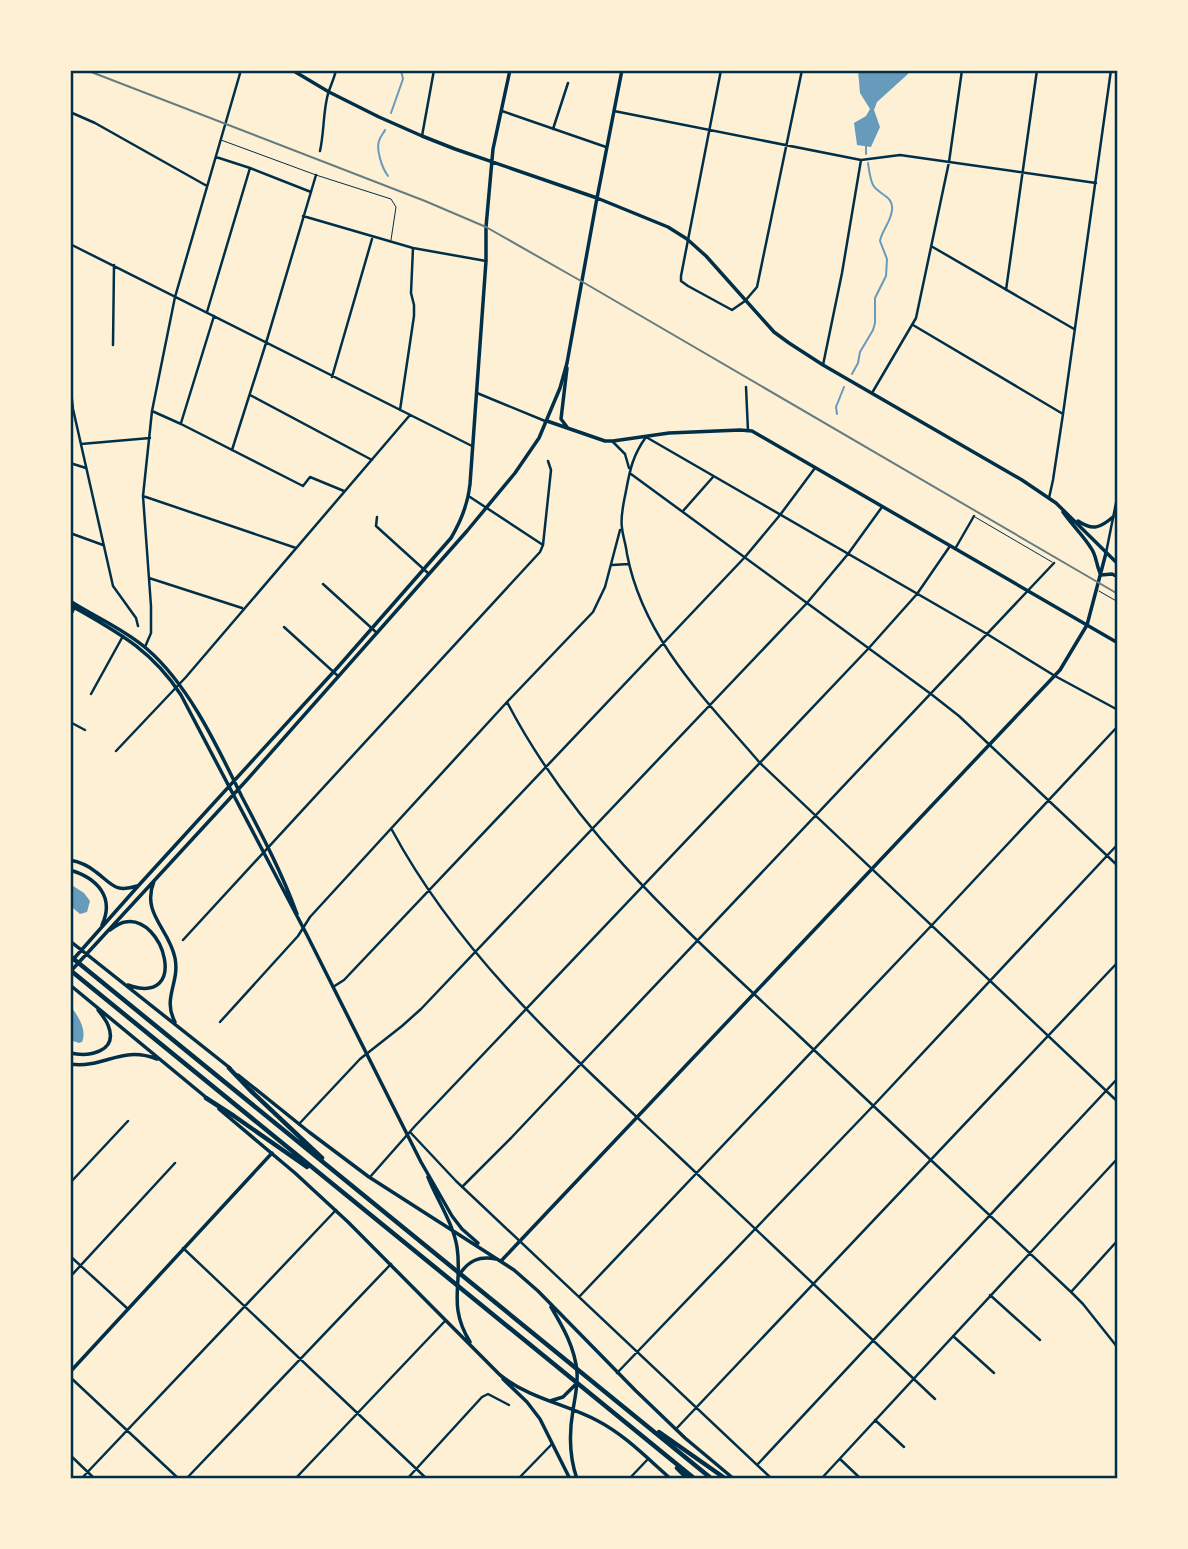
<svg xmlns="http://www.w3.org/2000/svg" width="1188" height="1549" viewBox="0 0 1188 1549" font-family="Ubuntu,sans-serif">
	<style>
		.water { fill: #669bbc }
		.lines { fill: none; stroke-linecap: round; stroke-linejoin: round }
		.stream { stroke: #669bbc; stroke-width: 2 }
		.service { stroke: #003049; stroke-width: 1 }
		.minor { stroke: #003049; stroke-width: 2.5 }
		.tertiary { stroke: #003049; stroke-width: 3.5 }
		.secondary { stroke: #003049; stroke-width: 3.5 }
		.motorway { stroke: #003049; stroke-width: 4.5 }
		.rail { stroke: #657d81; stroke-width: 2 }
		.neatline { fill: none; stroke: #003049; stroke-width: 2.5 }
	</style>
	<rect width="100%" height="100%" fill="#fdf0d5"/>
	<path class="water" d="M858,70h51l-1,4 -31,28 -3,8 6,17 -9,20 -14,-2 -3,-22 12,-7 4,-7 -10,-16z
		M70,884l14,9 6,8 -3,11 -7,2 -7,-6 -3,1z
		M71,1007c8,10 16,23 11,35l-3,1 -9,-3v-32z"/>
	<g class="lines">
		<path class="stream" d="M391,113l12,-34 -2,-9
			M385,130c-2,4 -5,7 -6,11 -3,9 3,27 9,35
			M866,154v-9
			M852,374l6,-11 2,-11 13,-22 2,-7v-25l11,-22 1,-17 -7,-18c2,-11 11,-19 12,-31 2,-14 -13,-15 -19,-25 -3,-6 -4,-15 -5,-22
			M837,414l-1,-7 8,-20"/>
		<path class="service" d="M221,140l95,35 75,24 5,8 -5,33
			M975,517l77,45
			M1099,591l19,11"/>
		<path class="minor" d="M721,70l-40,206v5l7,5 44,24 13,-9 12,-14 45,-217
			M502,111l104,36
			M614,111l247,49 39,-5 196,28
			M70,112l25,11 112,63
			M553,129l15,-46
			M422,136l12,-66
			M320,151c4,-18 3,-35 7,-53 2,-10 7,-18 9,-28
			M216,157l34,11 61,24
			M303,216l110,32 73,13
			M70,244l402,202
			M931,246l143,83
			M1006,290l31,-220
			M207,312l43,-144
			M913,325l150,89
			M113,345l1,-80
			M823,365l19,-92 19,-113
			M332,377l40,-138
			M70,383l3,26 40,177 23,32 2,8
			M746,387l2,44
			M477,393l68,28
			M872,393l44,-75 33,-156 13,-92
			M250,395l122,65
			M400,410l14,-94v-11l-3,-12 2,-45
			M152,411l29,13 122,62 7,-9 34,14
			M181,423l33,-107
			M613,442l12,12 4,14
			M81,444l69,-6
			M232,450l34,-107 50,-168
			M70,463l16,5
			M631,474l300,220 28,22 159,150
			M143,496l153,52
			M470,497l73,48
			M1049,498l4,-18 10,-66 48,-344
			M683,511l30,-34
			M377,517l-1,9 53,48
			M70,533l33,12
			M955,549l19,-33
			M1106,553l12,-60
			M612,565l17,-1
			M149,578l93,30
			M323,584l54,49
			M70,617l5,-10
			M284,627l54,49
			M145,647l6,-14v-27l-8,-110 9,-85 23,-114 66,-227
			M91,694l32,-58
			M507,702c69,133 182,231 289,331 92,86 183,173 275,259l12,12 35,44
			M1118,710l-63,-34 -68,-42 -341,-197c-13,18 -16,32 -20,54 -2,11 -6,25 -4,37 1,9 4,17 5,26 16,85 79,146 133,209l358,339
			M70,722l15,8
			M116,751l70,-74 224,-262
			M392,830c69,128 177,223 281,321 88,83 175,166 262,248
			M183,940l357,-388 3,-7 8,-75 -3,-9
			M333,987l11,-7 401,-423 35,-42 35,-47
			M220,1022l78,-86 12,-19 197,-215 86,-90 12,-25 15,-57
			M299,1124l61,-65 42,-33 19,-17 386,-406 41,-49 34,-47
			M410,1132l46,49 316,298
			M370,1177l45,-51 453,-477 49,-55 33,-48
			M70,1183l58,-62
			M462,1187l49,-49 543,-575
			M183,1248l244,231
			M70,1256l58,53
			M70,1277l105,-114
			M1071,1292l47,-52
			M990,1295l50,45
			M579,1297l353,-372 186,-199
			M953,1336l41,37
			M617,1373l256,-267 245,-262
			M70,1377l109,102
			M875,1420l29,27
			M676,1429l442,-467
			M70,1455l25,24
			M840,1459l21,20
			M757,1465l361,-387
			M81,1479l255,-269
			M186,1479l205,-215
			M295,1479l150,-158
			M407,1479l75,-82 6,-3 21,11
			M518,1479l34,-35
			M629,1479l19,-20
			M821,1479l297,-321"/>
		<path class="tertiary" d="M547,421l58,20h8l56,-8 71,-3 12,1 366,212
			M567,427l-6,-8 6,-51
			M502,1260l558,-590 27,-45 19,-72
			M70,1372l202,-219"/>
		<path class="secondary" d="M292,70l37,22 50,25 43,19 33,13 142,49 71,29 19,12 19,17 68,76 15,11 34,22 199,115 34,23 62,61
			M1063,512c9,13 20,23 28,36 6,8 5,18 10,27l11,-1 6,3
			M1078,521c15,10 22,7 35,-4
			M70,601c25,16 54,28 77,48 42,36 71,99 95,148 20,38 40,76 55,117
			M70,605c47,27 81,44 111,90l126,240 114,227 31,54 10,13 16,14
			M70,860c10,2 19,6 26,12 16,12 19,21 41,14
			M70,870c27,8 45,27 32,55
			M154,881c-13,33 15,47 21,77 5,25 -13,40 0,64
			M110,930c4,-3 9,-7 15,-8 39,-8 65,85 3,63
			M70,941l160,127
			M70,963l69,-78 199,-218 113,-129c10,-17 17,-33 19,-54l16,-223v-34l7,-78 17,-79
			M70,972l175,-190 222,-251 48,-58 24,-35 21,-50 7,-25 30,-165 25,-128
			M70,985l138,114
			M70,1053c19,4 49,-1 38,-28 -2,-5 -6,-10 -10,-15
			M70,1064c34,5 51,-19 87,-5
			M238,1075l71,57 60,45 145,93 24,21 98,100 49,47 49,41
			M219,1109l76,64 53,49 152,153c32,25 64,28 98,46 27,14 50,38 73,58
			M428,1177c9,23 25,46 29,70 6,38 -10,57 13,95
			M459,1275c10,-15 20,-19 37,-16
			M551,1307c12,20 24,41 26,65 1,13 -2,25 -4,38 -4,23 -4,46 4,69
			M503,1379l24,23 13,17 30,60
			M550,1401l13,-4 12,-12"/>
		<path class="motorway" d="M70,956l642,523
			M70,970l625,509
			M229,1068l21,22 72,68
			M206,1098l28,18 73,51
			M659,1432l67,47
			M677,1468l11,11"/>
		<path class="rail" d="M86,70l339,131 61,26 95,54 537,313"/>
	</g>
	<rect width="1188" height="1549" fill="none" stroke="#fdf0d5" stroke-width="144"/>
	<rect x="72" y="72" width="1044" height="1405" class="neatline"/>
</svg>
